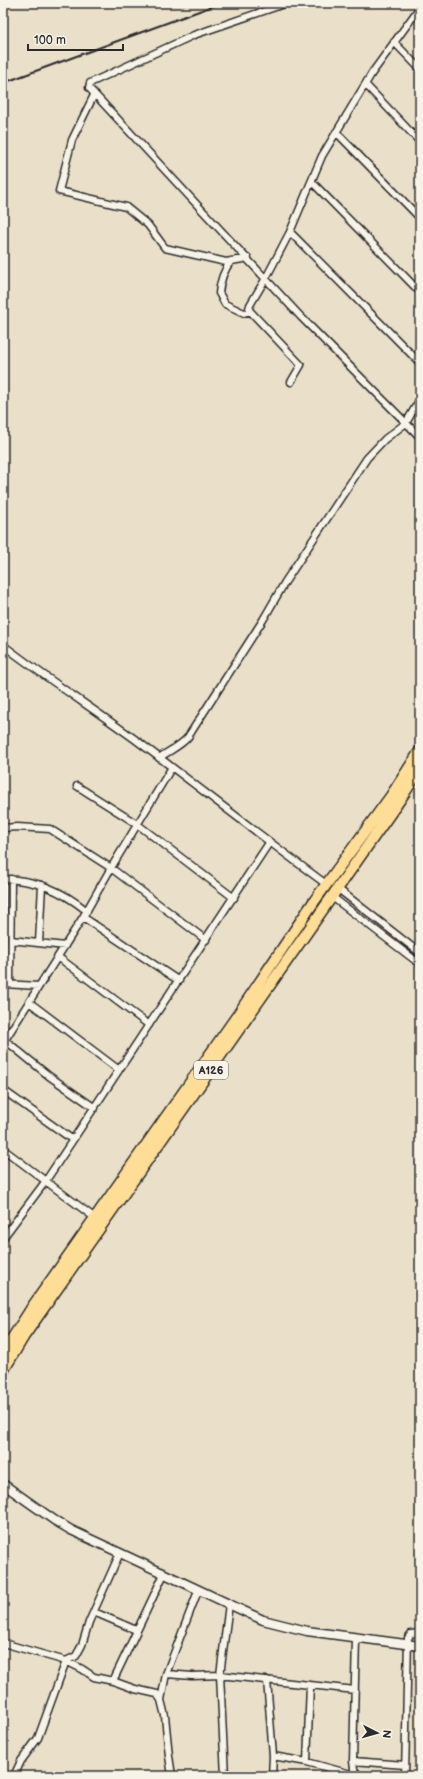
<svg xmlns="http://www.w3.org/2000/svg" width="423" height="1779" viewBox="0 0 423 1779" font-family="'Balsamiq Sans',sans-serif">
	<style>
		.lines { fill: none; stroke-linecap: round; stroke-linejoin: round }
		.minor-casing { stroke: #2b2b2b; stroke-width: 9 }
		.tertiary-casing { stroke: #2b2b2b; stroke-width: 11 }
		.trunk-casing { stroke: #2b2b2b; stroke-width: 13 }
		.minor { stroke: #f7f3e8; stroke-width: 6 }
		.tertiary { stroke: #f7f3e8; stroke-width: 8 }
		.trunk { stroke: #fedd96; stroke-width: 10 }
		.rail { stroke: #2b2b2b; stroke-width: 2 }
		.labels { text-anchor: middle; stroke-width: 3.5; stroke-linejoin: round; paint-order: stroke }
		.shield { fill: #f7f3e8; stroke: #686764; stroke-width: 1 }
		.shield-label { font-size: 11px; font-weight: bold; fill: #2b2b2b }
	</style>
	<rect width="100%" height="100%" fill="#eadfc9"/>
	<filter id="ink" filterUnits="userSpaceOnUse"><feTurbulence type="fractalNoise" baseFrequency=".025" numOctaves="2"/><feDisplacementMap in="SourceGraphic" scale="8" xChannelSelector="R" yChannelSelector="G"/><feConvolveMatrix kernelMatrix="1 2 1 2 8 2 1 2 1" color-interpolation-filters="sRGB"/></filter>
	<g filter="url(#ink)">
		<g class="lines">
			<defs>
				<path id="minor" d="M287,3l-93,32 -104,48 -1,5 212,229 119,120
					M394,42l26,27
					M366,85l54,57
					M94,95l-22,45 -13,51 67,16 22,18 17,23 61,14 22,-4
					M336,132l84,86
					M312,182l108,110
					M290,232l130,131
					M231,261c-7,9 -11,21 -12,32l6,11 19,9 6,-2
					M291,382l10,-17 -51,-54 -1,-2 1,-4 16,-27 24,-46 32,-76 50,-83 48,-66
					M3,645c43,33 89,63 133,95 64,48 126,97 190,144
					M159,758c9,-7 22,-12 29,-21l75,-117 22,-38 82,-124 18,-19 21,-16 14,-24
					M77,786l60,38 97,74
					M3,828l14,-1 33,2 61,39 95,72
					M3,879c34,1 58,11 84,32
					M337,888l83,65
					M331,896l89,68
					M83,917l96,64
					M11,940l54,6
					M39,943l3,-58
					M58,957l91,68
					M3,984l36,2
					M10,984l1,-105
					M29,1002l90,68
					M5,1040l44,36 46,32
					M3,1043l80,-126 28,-49 61,-101
					M3,1090l70,50
					M3,1149l92,69
					M3,1238l42,-56 224,-339
					M94,1612l42,18
					M356,1639l-3,122 1,8 5,7
					M3,1643l63,18 16,8 12,8 19,4 22,8 22,5 4,6
					M166,1674l26,2 28,-1 135,15
					M267,1680l6,76 -1,20
					M113,1681l51,-107
					M273,1756l34,6 51,14
					M353,1761l52,4
					M307,1762l3,-77
					M14,1776l7,-15 17,-23 28,-77 10,-5 6,-11 7,-23 31,-69
					M172,1776l-3,-20 -4,-40 -4,-16 5,-26 32,-83
					M225,1776l-5,-101 9,-71
					M405,1776l3,-138 3,-4 9,-1"/>
				<path id="tertiary" d="M3,1484l51,36 17,10 192,90 44,11 113,15"/>
				<path id="trunk" d="M3,1353l30,-47 204,-290 78,-116 76,-104 29,-45
					M3,1371l21,-35 377,-538 19,-29"/>
			</defs>
			<use href="#minor" class="minor-casing"/>
			<use href="#tertiary" class="tertiary-casing"/>
			<use href="#trunk" class="trunk-casing"/>
			<use href="#minor" class="minor"/>
			<use href="#tertiary" class="tertiary"/>
			<use href="#trunk" class="trunk"/>
			<path class="rail" d="M3,83l218,-80"/>
		</g>
	</g>
	<g class="labels">
		<rect class="shield" x="194" y="1061" width="34" height="18" rx="3"/>
		<g class="shield-label">
			<text x="211" y="1074">A126</text>
		</g>
	</g>
	<rect width="423" height="1779" fill="none" stroke="#f7f3e8" stroke-width="16"/>
	<rect x="8" y="8" width="407" height="1763" fill="none" stroke="#2b2b2b" stroke-width="1.5" filter="url(#ink)"/>
	<g transform="translate(377 1733) rotate(96)" stroke="#f7f3e8" stroke-width="3" paint-order="stroke">
	<path d="M0-3L7 15L0 10L-7 15Z" fill="#2b2b2b"/>
	<text y="-6" font-size="11" font-weight="bold" text-anchor="middle" fill="#2b2b2b">N</text>
	</g>
	<path d="M28 44v6h95v-6" fill="none" stroke="#2b2b2b" stroke-width="2"/>
	<text x="34" y="44" font-size="12" fill="#2b2b2b" stroke="#f7f3e8" stroke-width="3" paint-order="stroke">100 m</text>
</svg>
